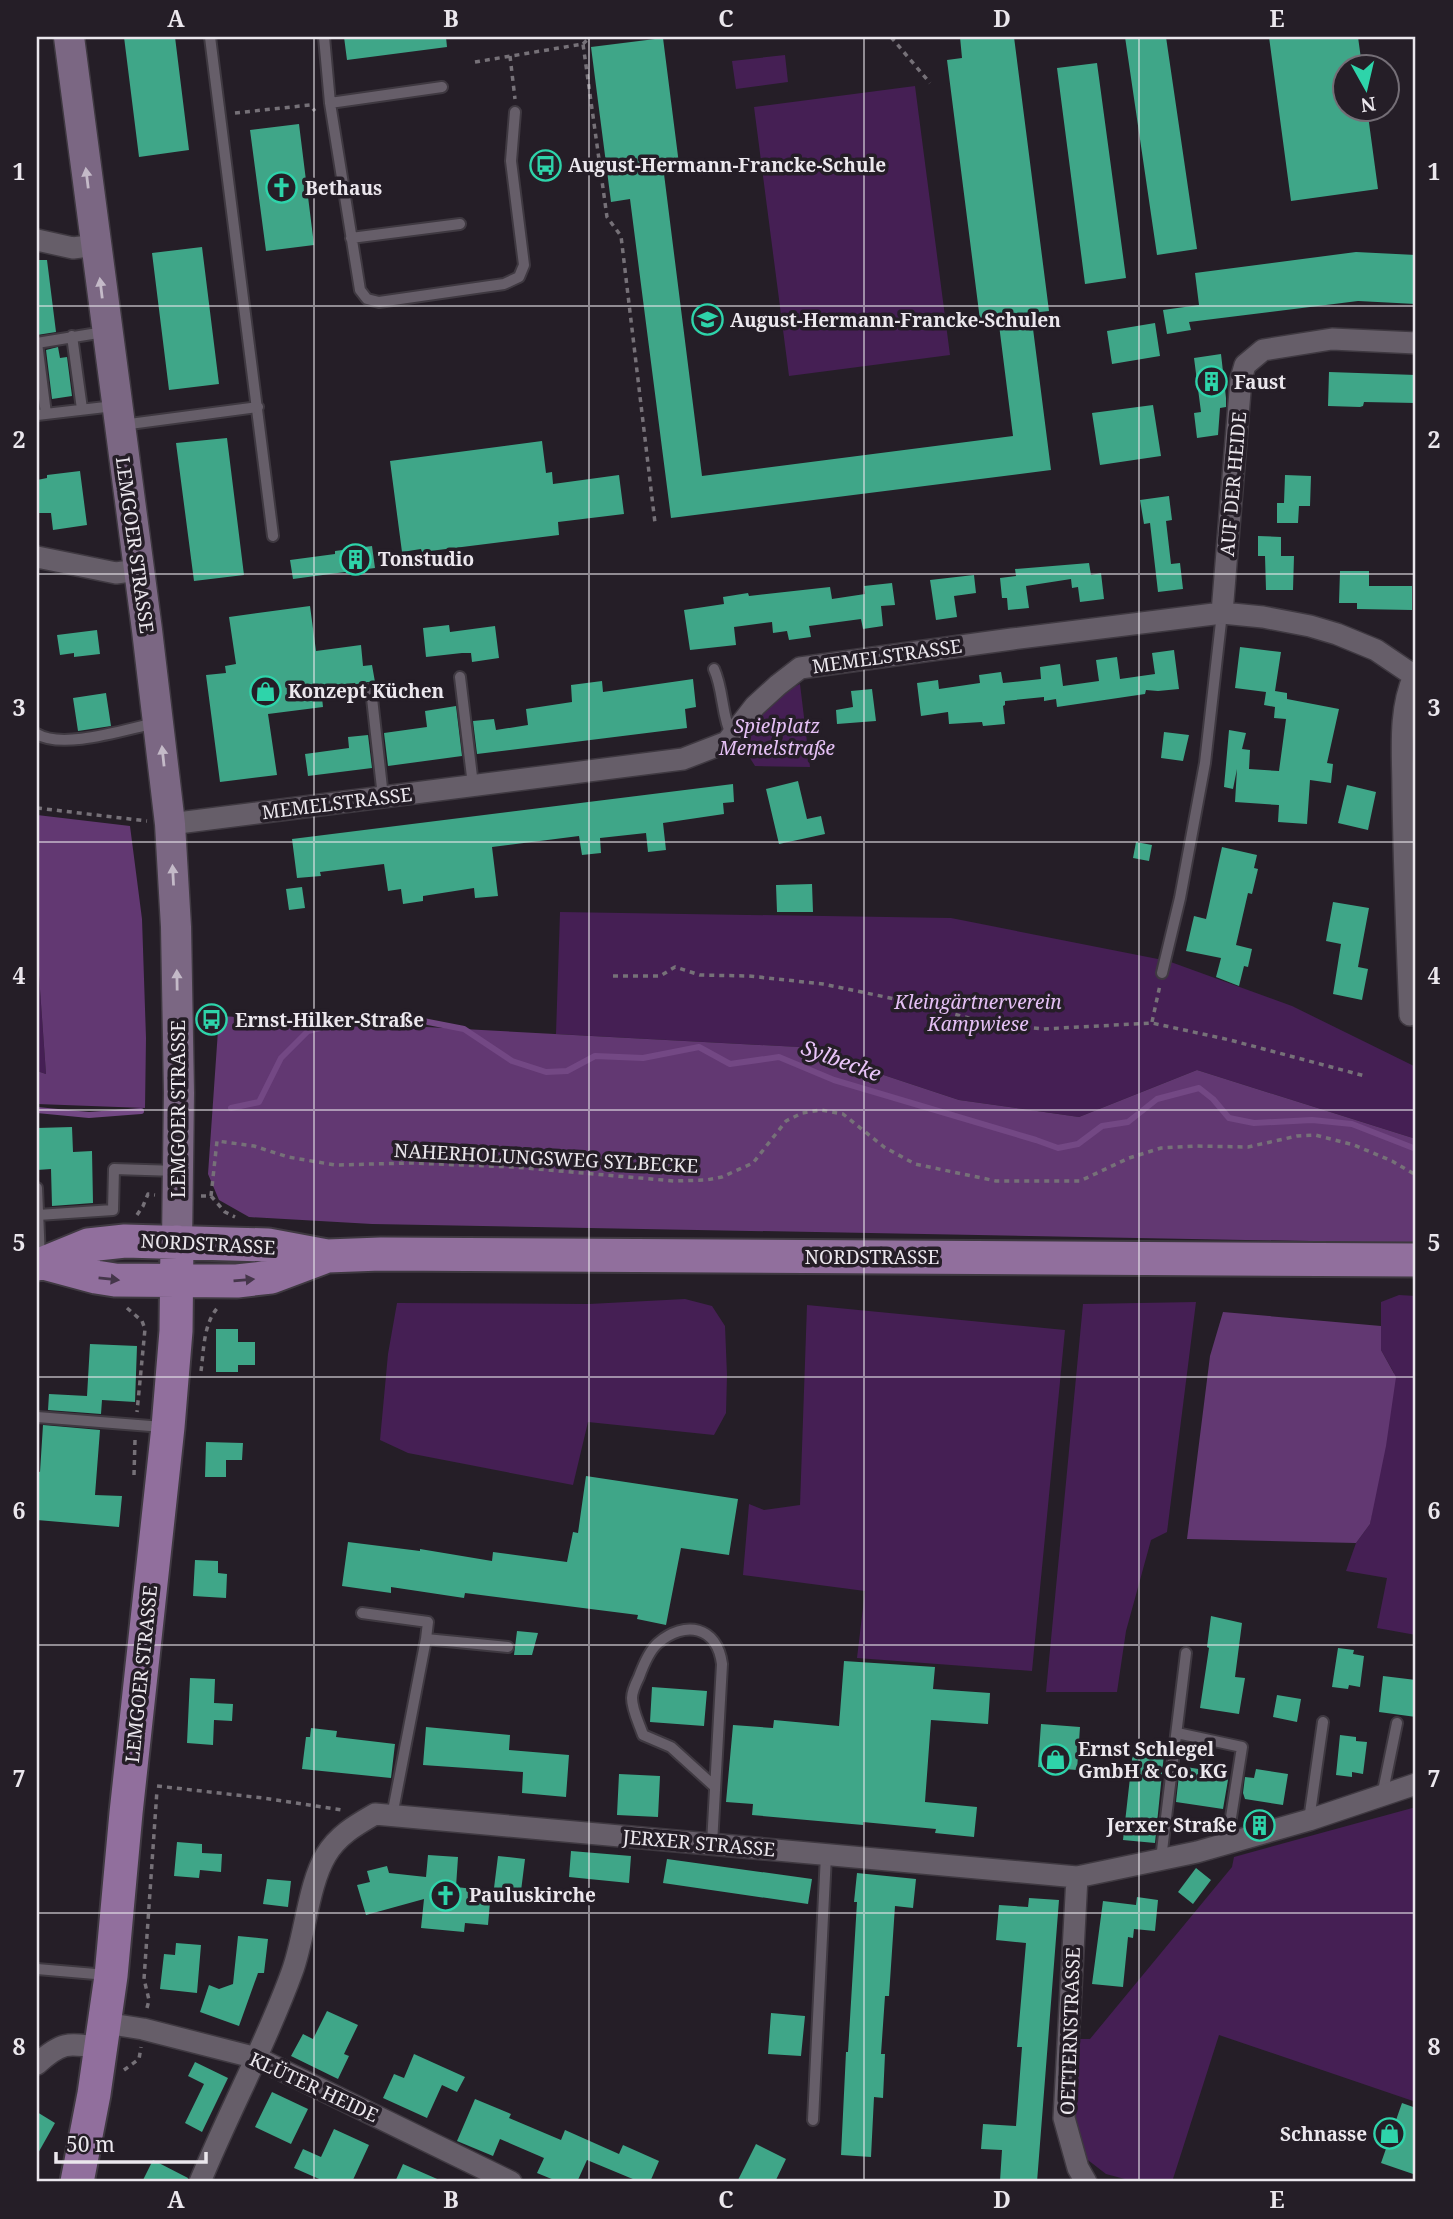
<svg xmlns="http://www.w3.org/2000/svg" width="1453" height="2219" viewBox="0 0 1453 2219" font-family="'Noto Serif',serif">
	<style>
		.green { fill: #451f54 }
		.forest { fill: #623872 }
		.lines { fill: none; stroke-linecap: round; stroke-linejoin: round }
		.stream { stroke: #734884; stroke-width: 6 }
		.building { fill: #3fa688 }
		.lane-casing { stroke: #3f3941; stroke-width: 14 }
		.street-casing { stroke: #3f3941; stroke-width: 24 }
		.secondary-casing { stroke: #3f3941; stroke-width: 33 }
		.primary-casing { stroke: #3f3941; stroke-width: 37 }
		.path { stroke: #767178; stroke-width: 3.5; stroke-dasharray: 5 5; stroke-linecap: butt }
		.lane { stroke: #665e69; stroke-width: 10 }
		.street { stroke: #665e69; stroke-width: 21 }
		.secondary { stroke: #7b6783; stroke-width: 30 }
		.primary { stroke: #916f9d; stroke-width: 33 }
		.oneway { fill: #c4bac8 }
		.oneway2 { fill: #45364a }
		.grid { fill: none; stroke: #ebe7ed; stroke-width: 2; stroke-opacity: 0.55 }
		.labels { text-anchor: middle; stroke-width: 7; stroke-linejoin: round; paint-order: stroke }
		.poi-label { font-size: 19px; font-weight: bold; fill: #ebe7ed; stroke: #251e27; text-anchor: start }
		.street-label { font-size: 19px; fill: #ebe7ed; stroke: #251e27 }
		.park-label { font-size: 19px; font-style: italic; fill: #e5c0f5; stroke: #251e27 }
		.water-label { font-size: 21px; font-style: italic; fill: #eac5fa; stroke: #251e27 }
		.neatline { fill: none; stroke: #ebe7ed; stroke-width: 2.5 }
		.grid-label { font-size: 23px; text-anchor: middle; font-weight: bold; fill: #ebe7ed }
	</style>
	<rect width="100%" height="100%" fill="#251e27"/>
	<path class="green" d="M785,55l3,27 -52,7 -4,-28z
		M915,86l35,269 -161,21 -35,-269z
		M800,684l10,83 -55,-1 -14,-22 9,-22 29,-28z
		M560,912l391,6 217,43 124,45 124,61v72l-219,-69 -118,47 -120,-17 -160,-53 -243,-13z
		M37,947l9,127 -9,-3z
		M1399,1295l17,1v339l-39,-7 10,-50 -41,-7 10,-28 14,-19 24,-151 -13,-23v-48z
		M685,1299l27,7 13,20 2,49 -1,38 -12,22 -126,-13 -15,63 -165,-32 -28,-13 8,-86 9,-51 192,1z
		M1196,1302l-29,230 -16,8 -25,91 -9,61h-71l37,-388z
		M807,1305l258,25 -33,341 -175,-13 8,-67 -122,-16 6,-71 15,6 36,-5z
		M1416,1807v295l-197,-67 -47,147h-36l-30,-8 -22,-17 -11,-35 5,-83h12l142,-172 2,-10z"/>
	<path class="forest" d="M37,815l93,11 12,93 4,119 -1,70 -108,-4v-33l9,3 -9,-127z
		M219,1016l580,31 160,53 120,17 118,-47 219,69v104l-1044,-19 -123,-7 -30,-17 -11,-26z
		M1223,1312l158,14v24l15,27 -10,69 -16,78 -14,19 -169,-4 23,-183z"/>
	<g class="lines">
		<path class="stream" d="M231,1108l28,-6 22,-44 27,-27 33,-8 82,-2 41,8 48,32 34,11 21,-1 28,-15 48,2 56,-11 31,17 49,-7 55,23 202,60 22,8 20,-4 24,-18 26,-4 29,-23 42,-11 14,11 16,19 25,5 58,-3 40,4 64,25
			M37,1110l52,5 52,-4"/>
	</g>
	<path class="building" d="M124,37h51l14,113 -50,7z
		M344,37h102l1,10 -100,13z
		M960,37h54l35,274 -18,2 20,157 -380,48 -41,-319 -19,3 -20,-155 72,-9 17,134 -16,2 38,302 311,-40 -15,-119 -18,3 -33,-260 15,-2z
		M1125,37h41l31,212 -40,6z
		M1269,37h89l4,29h-17v42h22l11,81 -87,12z
		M1097,63l29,215 -41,6 -28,-216z
		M299,124l15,121 -48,6 -16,-121z
		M202,247l17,137 -50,6 -17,-137z
		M1356,252l60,3v49l-58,-3 -169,21 2,8 -24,4 -4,-24 36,-5 -4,-32z
		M37,260h10l9,72 -19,3z
		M1155,323l5,33 -48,8 -5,-33z
		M58,347l2,11 7,-1 5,39 -20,3 -6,-49z
		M1221,354l5,44v9l-6,1 -2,27 -21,3 -3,-25 7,-1 -7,-54z
		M1329,372l87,3v28l-52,-1 -1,4 -3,1 -32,-1z
		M1153,405l8,51 -61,9 -8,-52z
		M227,438l17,137 -50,6 -18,-138z
		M542,441l4,32 6,-1 1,12 66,-9 5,39 -66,8 1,13 -137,17 -1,-3 -19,3 -12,-91z
		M80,471l7,54 -34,5 -2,-17h-14v-33l10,-2v-3z
		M1285,475l26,1 -1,30h-11l-1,17h-21v-20h7z
		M1169,496l3,24 -6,1 5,43 9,-1 3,26 -25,3 -8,-69 -6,1 -4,-24z
		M1258,536l23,1v19h13l-1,34h-27l-1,-34h-7z
		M372,546l3,22 -82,11 -3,-19 45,-6v-3z
		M1089,563l2,12 10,-2 3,26 -24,3 -2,-15 -6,1 -1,-9 -45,7 3,22 -21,2 -1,-12h-5l-2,-20 16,-2 -1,-7z
		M1340,571h29v15h43v24l-55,-1v-6h-18z
		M974,575l2,18 -22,3 3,21 -21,3 -6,-40z
		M892,583l3,22 -14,1 2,20 -20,3 -2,-10 -52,7 2,11 -22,3 -2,-9 -14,2 -1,-11 -38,5 2,18 -46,5 -6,-40 40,-6 -1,-7 25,-4 1,3 81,-9 2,12 33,-5 -1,-8z
		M310,606l6,45 45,-6 2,21 9,-1 3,17h-8l-4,6h-7l-1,-5 -34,5 2,19 -55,7 9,61 -57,7 -14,-107 20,-2 -1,-7 11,-2 -7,-47z
		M449,625l1,7 45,-6 4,32 -27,4 -1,-9h-9l-36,4 -3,-29z
		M97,630l3,24 -26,3v-4l-14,2 -3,-20z
		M1240,647l41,5 -6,39 12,2v6l52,10 -12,54 6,1 -2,19 -21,-3 -3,44 -29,-2 1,-17 -44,-3 2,-33 -4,20 -9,-2 5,-57 17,3 -4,16 8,1 -1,19 30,2 7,-52 -12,-1 1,-11 -11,-2 2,-13 -31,-4z
		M1174,650l5,39 -21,2 -12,-1 -1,4 -88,13 -1,-8 -12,2v-4l-39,4v4l-2,1 2,18 -22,2 -1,-4 -33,2 -1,-12 -27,4 -4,-33 21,-3 1,9 41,-6 -1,-8 22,-3 2,11 38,-4 -1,-12 20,-3 3,22 36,-5 -3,-21 21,-3 3,22 35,-5 -3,-21z
		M693,679l3,28 -11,2 2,19 -210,26 -4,-33 21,-2 2,11 32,-5 -2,-16 46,-7 -1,-17 31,-4 1,11z
		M872,689l4,32 -39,3 -1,-14 17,-3 -2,-16z
		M106,693l5,33 -33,5 -5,-33z
		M456,706l6,50 -74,10 -4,-33 43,-6 -2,-16z
		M1164,732l25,3 -6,26 -22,-3z
		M368,735l4,33 -64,8 -3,-22 44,-6 -1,-11z
		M798,781l9,38 14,-3 4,18 -46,10 -13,-55z
		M733,784l1,18 -11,1 1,11 -61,9 3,27 -18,2 -2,-19 -46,5 1,15 -19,2 -3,-19 -87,11 6,49 -23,2 -1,-10 -51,8v5l-20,3 -2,-15 -13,2 -4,-27 -64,8 1,4 -24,2 -5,-39z
		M1347,785l29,7 -8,38 -30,-7z
		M1136,842l16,3 -3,16 -16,-3z
		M1222,847l35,8 -3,13 4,1 -6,25 -4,-1 -12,52 16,4 -4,18 -4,-1 -5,20 -23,-9 5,-19 -35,-7 8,-35 12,3z
		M812,884l1,28h-36l-1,-27z
		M302,887l3,21 -16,2 -3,-21z
		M1333,902l36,6 -11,59 10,2 -6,31 -29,-6 8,-50 -15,-3z
		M72,1127l1,25 19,-1 1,52 -41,3 -1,-37 -14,1v-42z
		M216,1329h22v13h17v23h-17v7h-22z
		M90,1344l47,2 -2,56 -33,-2 -1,14 -53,-4 1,-16 38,2z
		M43,1425l57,5 -5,65 27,1 -3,31 -82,-7v-49l3,1z
		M206,1442l37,1 -1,17h-16v17h-21z
		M586,1476l152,23 -9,56 -48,-7 -15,77 -29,-6 1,-4 -173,-22 -1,5 -73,-11v6l-49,-7 6,-44 72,9v-2l72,12 1,-9 74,10 6,-30 5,1z
		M195,1560l23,1v12l9,1 -1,24 -33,-2z
		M1211,1616l31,7 -7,54 10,1 -6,36 -39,-6 9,-60 -2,-1z
		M517,1631l21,2 -6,22h-18z
		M1338,1648l16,2 -1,4 11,2 -4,31 -11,-2 -1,4 -16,-2z
		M844,1661l91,6 -2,22 57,4 -2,31 -57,-4 -6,82 52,5 -3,30 -39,-4 1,-4 -73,-7v3l-111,-10 1,-11 -27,-2 7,-77 40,3 1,-8 65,6z
		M1383,1676l33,4v37l-37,-5z
		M190,1678l25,1 -1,24 19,1 -1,17 -18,-1 -1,25 -26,-2z
		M652,1687l55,4 -3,35 -54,-4z
		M1277,1695l24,4 -4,23 -24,-5z
		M1041,1724l39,3 -3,43 -39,-3z
		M426,1727l84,8 -1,15 60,5 -3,42 -44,-4 1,-21 -100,-7z
		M311,1728l26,3 -1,6 59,7 -4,34 -89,-9 4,-32h4z
		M1340,1735l16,2v4l11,1 -4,32 -11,-2v5l-16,-2z
		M1133,1751l31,3 -9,89 -32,-3z
		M1180,1766l49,8 -6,35 -47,-7z
		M1256,1769l32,5 -5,31 -38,-6 -2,-6 2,-16 9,1z
		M619,1774l41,2 -2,41 -41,-2z
		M177,1842l25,2v9l20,1 -1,18 -21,-2 -1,8 -25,-2z
		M571,1851l60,5 -2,27 -60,-6z
		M428,1855l30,2 -2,30 35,4 -3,34 -23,-2 -1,9 -43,-4 3,-29 -58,16 -9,-30 13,-3 -3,-11 20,-5 2,7 37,4z
		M498,1856l27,3 -4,32 -27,-3z
		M667,1859l145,20 -4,25 -145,-21z
		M1196,1868l15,12 -18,24 -15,-12z
		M857,1873l59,6 -3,29 -18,-2 -6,90h-4l-4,58h4l-2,44 -9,-1 -3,60 -30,-2 5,-103h2l9,-150h-3z
		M267,1879l24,2 -3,26 -25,-3z
		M1137,1897l21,3 -3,31 -21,-2 -1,9 -5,-1 -5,50 -31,-3 11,-83 33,4z
		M1029,1898l30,2 -22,282 -37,-1 2,-31 -21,-1 2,-25 33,2 6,-79h-5l9,-104 -30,-3 3,-35 29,2z
		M238,1936l30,3 -4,34h-6l-19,53 -39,-14 9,-27 10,4 14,-5z
		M176,1943l25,2 -4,48 -37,-4 4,-35 11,1z
		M327,2011l31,14 -14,29 5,2 -11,23 -47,-23 12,-22 10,5z
		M771,2013l34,3 -4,40 -33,-2z
		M414,2054l51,23 -8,15 -15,-7 -15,33 -44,-20 11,-24 10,4z
		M195,2062l33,16 -26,54 -17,-9 19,-39 -16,-8z
		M272,2092l36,17 -17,35 -36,-17z
		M475,2099l36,15 -2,4 52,22 4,-10 54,24 4,-9 36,16 -9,21h-10l-53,-22 -10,22h-18l-22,-9 7,-15 -44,-19 -7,17 -36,-15z
		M1402,2103l14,5v67l-35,-12z
		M37,2112l18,11 -18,32z
		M334,2129l35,16 -17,37h-26l-32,-14 9,-19 18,8z
		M756,2144l30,15 -11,23h-38z
		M153,2160l35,18 -1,4h-45z
		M403,2164l41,18h-49z"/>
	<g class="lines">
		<defs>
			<path id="lane" d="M210,37l63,499
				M324,37l6,66 30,187 7,9 12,3 125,-18 15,-7 5,-12 -13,-104 4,-49
				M330,103l112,-16
				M351,238l109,-14
				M72,336l10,73
				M37,343l9,71
				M37,343l67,-11
				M37,415l77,-9
				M122,425l136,-18
				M714,669c10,22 7,46 18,68
				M460,677l13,108
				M371,689l12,108
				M37,734c26,16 89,-5 119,-11
				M1162,973l18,-75 25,-135 17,-150
				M37,1188l3,71
				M38,1215l75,-5 1,-41 63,2
				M37,1417l126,10
				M362,1613l66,9 -2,17 82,8
				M1177,1733l65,14 -15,96
				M1382,1796l15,-73
				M392,1816l34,-177
				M1309,1820l14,-98
				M712,1844l10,-180c-5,-38 -37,-44 -64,-21 -9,8 -15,23 -19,34 -3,6 -7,14 -7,21 0,12 7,25 11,37l28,12 43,39
				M1161,1859l25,-206
				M37,1969l70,6
				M813,2120l13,-265"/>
			<path id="street" d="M37,240l36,8 23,-3
				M37,557l79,16 22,-3
				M1222,613l19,-234 4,-14 18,-15 69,-11 84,4
				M170,824l513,-65 44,-17 28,-36 23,-21 22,-17 212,-29 210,-26 41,4 47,9 27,8 39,16 40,27
				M1410,1015c-3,-74 -6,-148 -7,-222 0,-40 -5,-81 11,-117
				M1077,1877l-13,241 14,50 8,14
				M105,2023l38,6 114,29 254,124
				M37,2064c25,-23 31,-21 64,-16
				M200,2182c29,-71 66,-138 92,-210 13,-35 16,-87 34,-117 12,-20 30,-30 49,-41l702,63 120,-25 112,-32 107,-36"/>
			<path id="secondary" d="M69,37l78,593 23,194 6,103 3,166 -2,149"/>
			<path id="primary" d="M44,1263l44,-18 37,-4 143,4 59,11 54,-2 1035,6
				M37,1264l7,-1 52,14 19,3 122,1 34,-4 56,-21
				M77,2182l17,-88 17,-118 15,-163 42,-386 8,-96 1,-89"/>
		</defs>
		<use href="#lane" class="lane-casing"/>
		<use href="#street" class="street-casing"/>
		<use href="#secondary" class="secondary-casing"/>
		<use href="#primary" class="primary-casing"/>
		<path class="path" d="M891,37l39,46
			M583,44l7,-7
			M510,56l5,43
			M475,62l108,-18 24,173 14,19 34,287
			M235,113l75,-8 5,6
			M37,808l110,13
			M613,976h47l15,-9 25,8 49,1 74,8 72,15 93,24 55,6 109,-6 78,17 135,36
			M1152,1022l8,-37
			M201,1196h10l14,16 10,5
			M211,1196l6,-55 37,5 34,11 47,8 77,-2 102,4 160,14 32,-1 16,-3 31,-14 33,-42 16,-8 19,-3 22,4 41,33 31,17 81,17h84l49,-23 32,-10 34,-2 53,1 49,-11 18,-1 39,10 38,16 24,14
			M137,1215l6,-9 5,-12 7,1
			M127,1308l15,13 3,8 -8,83
			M201,1371c3,-21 2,-48 18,-65
			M134,1475l1,-35
			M157,1786l106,12 79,12
			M147,2008l2,-8 -5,-21 13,-189
			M124,2070l15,-11 2,-12"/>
		<use href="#lane" class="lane"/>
		<use href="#street" class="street"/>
		<use href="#secondary" class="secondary"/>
		<use href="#primary" class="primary"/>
	</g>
	<defs><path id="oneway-solid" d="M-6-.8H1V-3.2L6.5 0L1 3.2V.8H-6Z" transform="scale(1.75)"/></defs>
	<g class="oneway">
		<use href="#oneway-solid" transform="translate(87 178) rotate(-97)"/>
		<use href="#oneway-solid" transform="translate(101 288) rotate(-97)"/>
		<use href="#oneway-solid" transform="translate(163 756) rotate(-96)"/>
		<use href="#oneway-solid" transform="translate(173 875) rotate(-93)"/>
		<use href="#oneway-solid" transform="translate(177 980) rotate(-91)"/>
	</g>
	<g class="oneway2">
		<use href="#oneway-solid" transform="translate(109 1279) rotate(6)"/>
		<use href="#oneway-solid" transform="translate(244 1280) rotate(-5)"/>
	</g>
	<path class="grid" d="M314,37v2145M589,37v2145M864,37v2145M1139,37v2145M37,306h1379M37,574h1379M37,842h1379M37,1110h1379M37,1377h1379M37,1645h1379M37,1913h1379"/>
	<defs>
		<symbol id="bus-ring" viewBox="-11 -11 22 22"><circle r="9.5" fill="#251e27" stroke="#2ed4aa" stroke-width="1.5"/><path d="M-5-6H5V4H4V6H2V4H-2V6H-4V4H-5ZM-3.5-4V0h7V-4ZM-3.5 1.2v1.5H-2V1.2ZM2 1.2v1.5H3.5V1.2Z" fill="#2ed4aa"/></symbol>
		<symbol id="church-ring" viewBox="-11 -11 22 22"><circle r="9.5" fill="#251e27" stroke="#2ed4aa" stroke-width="1.5"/><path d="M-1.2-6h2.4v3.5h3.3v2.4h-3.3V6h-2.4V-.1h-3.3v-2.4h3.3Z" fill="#2ed4aa"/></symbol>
		<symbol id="school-ring" viewBox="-11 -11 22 22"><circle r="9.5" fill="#251e27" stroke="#2ed4aa" stroke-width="1.5"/><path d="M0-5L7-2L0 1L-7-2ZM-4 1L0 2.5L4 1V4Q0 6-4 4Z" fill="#2ed4aa"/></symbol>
		<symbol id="building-ring" viewBox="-11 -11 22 22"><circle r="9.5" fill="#251e27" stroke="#2ed4aa" stroke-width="1.5"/><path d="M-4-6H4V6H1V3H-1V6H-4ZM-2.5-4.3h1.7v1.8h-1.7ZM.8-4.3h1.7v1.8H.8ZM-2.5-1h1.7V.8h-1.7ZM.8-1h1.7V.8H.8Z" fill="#2ed4aa"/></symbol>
		<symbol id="shop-ring" viewBox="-11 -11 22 22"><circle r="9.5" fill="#251e27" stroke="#2ed4aa" stroke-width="1.5"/><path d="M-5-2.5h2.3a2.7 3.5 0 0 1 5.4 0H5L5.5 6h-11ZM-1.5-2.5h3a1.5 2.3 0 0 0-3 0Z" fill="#2ed4aa"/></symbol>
	</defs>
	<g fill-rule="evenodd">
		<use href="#bus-ring" x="528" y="148" width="35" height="35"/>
		<use href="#church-ring" x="264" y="170" width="35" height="35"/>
		<use href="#school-ring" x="690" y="302" width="35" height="35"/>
		<use href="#building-ring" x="1194" y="364" width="35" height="35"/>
		<use href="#building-ring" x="338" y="542" width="35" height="35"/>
		<use href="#shop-ring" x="248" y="674" width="35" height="35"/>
		<use href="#bus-ring" x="194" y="1002" width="35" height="35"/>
		<use href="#shop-ring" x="1038" y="1742" width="35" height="35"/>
		<use href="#building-ring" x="1242" y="1808" width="35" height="35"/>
		<use href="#church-ring" x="428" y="1878" width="35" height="35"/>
		<use href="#shop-ring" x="1372" y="2116" width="35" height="35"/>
	</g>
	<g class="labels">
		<g class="poi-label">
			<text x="568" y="172">August-Hermann-Francke-Schule</text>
			<text x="305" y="195">Bethaus</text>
			<text x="730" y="327">August-Hermann-Francke-Schulen</text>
			<text x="1234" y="389">Faust</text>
			<text x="378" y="566">Tonstudio</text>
			<text x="288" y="698">Konzept Küchen</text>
			<text x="235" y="1027">Ernst-Hilker-Straße</text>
			<text x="1078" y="1756">Ernst Schlegel<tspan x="1078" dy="22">GmbH &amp; Co. KG</tspan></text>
			<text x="1237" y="1832" text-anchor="end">Jerxer Straße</text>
			<text x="469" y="1902">Pauluskirche</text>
			<text x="1367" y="2141" text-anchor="end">Schnasse</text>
		</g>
		<g class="street-label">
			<text transform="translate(1233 484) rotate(-85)" y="7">AUF DER HEIDE</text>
			<text transform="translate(135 545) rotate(82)" y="7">LEMGOER STRASSE</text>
			<text transform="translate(887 656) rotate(-8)" y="7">MEMELSTRASSE</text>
			<text transform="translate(337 803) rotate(-7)" y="7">MEMELSTRASSE</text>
			<text transform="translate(178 1109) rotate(-90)" y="7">LEMGOER STRASSE</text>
			<text transform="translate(546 1158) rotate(3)" y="7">NAHERHOLUNGSWEG SYLBECKE</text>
			<text transform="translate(208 1244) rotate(3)" y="7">NORDSTRASSE</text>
			<text x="872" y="1264">NORDSTRASSE</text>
			<text transform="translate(141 1674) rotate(-84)" y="7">LEMGOER STRASSE</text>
			<text transform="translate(699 1843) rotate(5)" y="7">JERXER STRASSE</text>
			<text transform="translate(1070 2031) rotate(-88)" y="7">OETTERNSTRASSE</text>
			<text transform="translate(314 2087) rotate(25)" y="7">KLÜTER HEIDE</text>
		</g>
		<g class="park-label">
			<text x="777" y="733">Spielplatz<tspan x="777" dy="22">Memelstraße</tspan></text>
			<text x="978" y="1009">Kleingärtnerverein<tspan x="978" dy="22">Kampwiese</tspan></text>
		</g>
		<g class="water-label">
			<text transform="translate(841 1061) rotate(20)" y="7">Sylbecke</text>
		</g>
	</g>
	<rect width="1453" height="2219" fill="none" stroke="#251e27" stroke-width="77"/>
	<g transform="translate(1366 88) rotate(172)"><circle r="33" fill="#251e27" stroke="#746e76" stroke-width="2"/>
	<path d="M0-5L12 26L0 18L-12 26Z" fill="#2ed4aa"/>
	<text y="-10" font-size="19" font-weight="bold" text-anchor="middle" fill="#ebe7ed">N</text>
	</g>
	<path d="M56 2152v10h150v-10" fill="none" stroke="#ebe7ed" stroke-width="3.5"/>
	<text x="66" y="2152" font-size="21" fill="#ebe7ed" stroke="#251e27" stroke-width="5" paint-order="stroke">50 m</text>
	<rect x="38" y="38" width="1376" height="2142" class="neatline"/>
	<g class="grid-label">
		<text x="176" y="27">A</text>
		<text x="451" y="27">B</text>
		<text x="726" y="27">C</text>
		<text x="1002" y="27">D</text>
		<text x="1277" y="27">E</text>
		<text x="19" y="180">1</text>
		<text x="1434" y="180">1</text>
		<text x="19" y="448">2</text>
		<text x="1434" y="448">2</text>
		<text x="19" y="716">3</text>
		<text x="1434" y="716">3</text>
		<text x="19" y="984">4</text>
		<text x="1434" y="984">4</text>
		<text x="19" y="1251">5</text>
		<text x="1434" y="1251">5</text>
		<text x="19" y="1519">6</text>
		<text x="1434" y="1519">6</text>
		<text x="19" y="1787">7</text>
		<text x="1434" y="1787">7</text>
		<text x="19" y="2055">8</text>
		<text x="1434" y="2055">8</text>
		<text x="176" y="2208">A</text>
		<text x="451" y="2208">B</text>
		<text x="726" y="2208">C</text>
		<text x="1002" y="2208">D</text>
		<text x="1277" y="2208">E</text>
	</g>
</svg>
